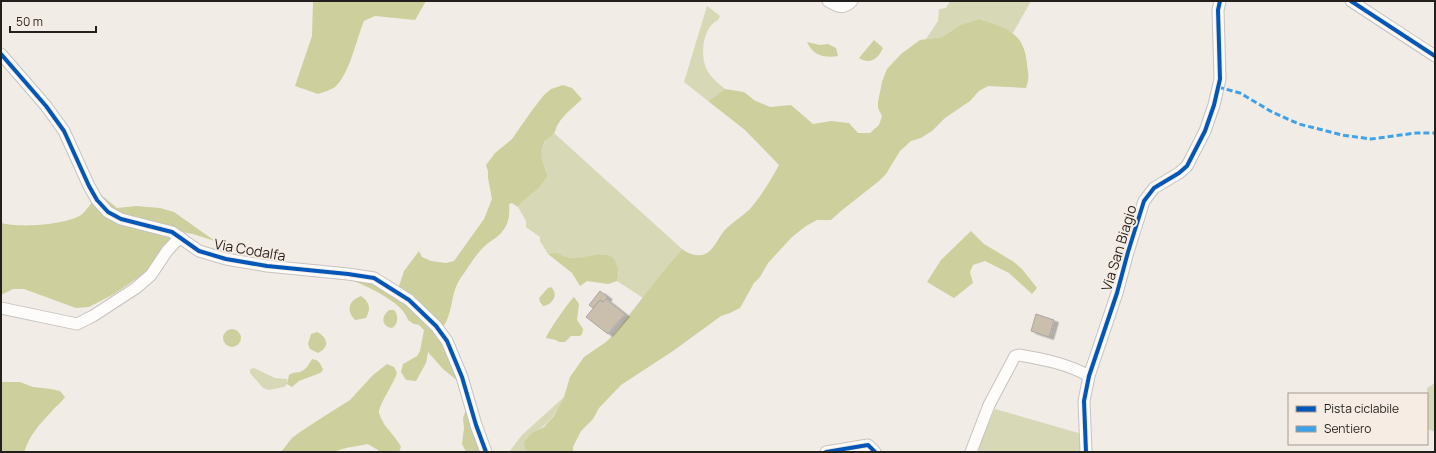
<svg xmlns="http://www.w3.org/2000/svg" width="1436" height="453" viewBox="0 0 1436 453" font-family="Manrope,sans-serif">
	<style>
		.green { fill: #d7d8b6 }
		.forest { fill: #cdcf9c }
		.building { fill: #cabfad; stroke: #aaa7a2; filter: url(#shadow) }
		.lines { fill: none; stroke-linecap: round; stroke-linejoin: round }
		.minor-casing { stroke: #c7c2be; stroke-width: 13 }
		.minor { stroke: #fdfcfb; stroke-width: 11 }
		.quiet { stroke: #3ea2ea; stroke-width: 3; stroke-dasharray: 6 3; stroke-linecap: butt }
		.cycleway-casing { stroke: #f6ece3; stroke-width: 6 }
		.cycleway { stroke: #0057b8; stroke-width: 4 }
		.labels { text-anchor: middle; stroke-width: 4; stroke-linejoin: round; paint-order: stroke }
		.street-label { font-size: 14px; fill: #231f1c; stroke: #f6ece3 }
	</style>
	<defs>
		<filter id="shadow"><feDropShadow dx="4.5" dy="2.5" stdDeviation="0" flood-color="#0004"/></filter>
	</defs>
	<rect width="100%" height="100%" fill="#f2ece7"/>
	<path class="green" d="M950,1h81l-18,32 -34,-14 -19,6 -18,12 -16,2 12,-18 1,-12 7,-1z
		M707,6l13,10 -2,4c-15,7 -18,33 -12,48 3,8 12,15 19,21l-17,12 -24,-19z
		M554,133l128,116 -18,21 -21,28 -26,-17 2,-9 -15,-18c-9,3 -21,6 -31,4 -9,-1 -14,-5 -25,-4l-8,-13v-4l-14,-10v-6l-8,-14 4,-5 17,-14 9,-12c-7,-21 -14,-26 6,-43z
		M254,368l21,10 12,1v5l-3,3 -15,3 -6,-2 -13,-15v-4z
		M1435,383v49l-8,-3v-41z
		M564,397c-10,17 -13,27 -31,35l-7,18v2h-17l13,-17z
		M995,409l87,25 -2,18h-105z"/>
	<path class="forest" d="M313,1h113l-11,19 -40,-4 -11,5c-8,19 -14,52 -29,66 -4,3 -12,5 -17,7l-23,-8 17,-50z
		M979,19c27,10 45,12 48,45 1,10 3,13 -1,24l-38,-2 -9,5 -9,10 -25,17 -13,13 -11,7 -10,3 -11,10 -14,23 -7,7 -38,30 -10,9h-14l-11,6 -14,11 -24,26 -8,14 -6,6 -14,25 -10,5 -9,3 -48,35 -52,34 -22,23 -6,11 -12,12 -8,16v5h-47l-2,-10 9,-10 11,-5 9,-10 11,-20 6,-20 14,-20 22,-15 10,-10 48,-62 18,-21c6,5 16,8 23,5 9,-4 13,-16 19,-23 8,-9 18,-14 26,-22 11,-13 21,-29 29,-44l-34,-35 -37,-29 17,-12 19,3 10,8 16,7 21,-2 22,19 18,-3 18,2 9,10h12l9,-8 3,-9 -4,-8v-6l4,-20 5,-13 14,-15 19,-14 22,-3 18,-12z
		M874,40l9,8c-5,11 -13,17 -24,10z
		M807,42l13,3 8,-1 8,4 2,8c-13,2 -25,0 -31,-14z
		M563,85l9,3 10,11c-8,8 -18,15 -24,25 -2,3 -2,6 -4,9 -2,3 -6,5 -9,8 -8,13 -1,23 3,35l-9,12 -17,14 -4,5 -6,-4 -3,1c1,10 0,21 -8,29 -5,6 -15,10 -21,18 -7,8 -13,18 -20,28 -10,15 -7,37 -18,49l-24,-26 -19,-16 5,-15 15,-20 3,6 9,4 15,2 8,-2 30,-42 8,-20 -4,-21v-7l-2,-6 9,-12 17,-14 21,-30 11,-14 7,-6z
		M99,193l18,15 19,-2 24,2 14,4 41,29 -22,-7 -12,-2 -36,41 -31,21 -25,13 -13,1 -52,-19h-11l-12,6v-72c19,5 64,2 80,-8 6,-4 13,-17 18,-22z
		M971,231l13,13 30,18 8,7 15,19 -5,6 -23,-21 -24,-12 -12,4 -3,7 3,11 -19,15 -27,-16 14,-22z
		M556,253c6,2 12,5 18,5 14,1 36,-11 42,5 3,7 3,10 1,18l-9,3 -21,-3 -7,5 -8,-13 -24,-19z
		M344,277l29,3 23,14 43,40 21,49 -17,-14 -15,-17 -2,11 -10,18 -10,-1 -5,-8 2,-8 14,-8 3,-5 4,-21 -5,-5 -5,-1 -6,-4c-5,-19 -46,-36 -64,-43z
		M551,287c8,7 2,18 -8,19l-3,-4 -1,-4 9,-10z
		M361,296c9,7 10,12 5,22l-11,2c-9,-9 -7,-19 6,-24z
		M574,297l5,7 -2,16 6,9 -1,5 -2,2h-9l-6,6h-6l-3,-2 -10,-2c1,-5 24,-38 28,-41z
		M389,310h5c5,5 4,15 -2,18 -11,-2 -11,-12 -3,-18z
		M223 338a9 9 0 1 1 18 0a9 9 0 1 1-18 0Z
		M317,332c10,5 14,15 1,21l-8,-4 -2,-5 3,-10z
		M312,359c7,1 9,5 11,11l-3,3 -21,8 -7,6 -5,-3 2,-9c4,-3 7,-2 11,-3 6,-2 9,-8 12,-13z
		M387,364l7,3 3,6c-3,10 -19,33 -18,40 1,4 4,8 5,11 6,8 13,15 17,23l-2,5h-18l-13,-8 -22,4 -13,4h-52l11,-14 8,-6 23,-15 27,-17 23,-25z
		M1,382h19l13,5 18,2 9,2 5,6c-4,6 -9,9 -13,14 -13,14 -21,22 -28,41h-23z
		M468,404l16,48h-18l-4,-8 2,-16 -1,-10z"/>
	<path class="building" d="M600,291l8,6 -5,5 -3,-2 -7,8 -4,-3z
		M606,299l19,15 -17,20 -22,-17 14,-17 3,2z
		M1036,314l18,6 -5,17 -18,-6z"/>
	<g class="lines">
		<defs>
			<path id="minor" d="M828,1c10,6 15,9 24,0
				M1351,1l84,55
				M1,54l45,52 18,25 25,55 8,14 11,12 13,7 51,13 27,19 27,8 41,7 81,8 26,4 35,22 27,26 11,15 15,36 14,48 10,27
				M1,308l76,16 16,-8 43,-28 15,-13 16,-24 13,-14
				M826,452l42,-7 7,7
				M971,452l18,-47 26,-49 4,-1c24,4 49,9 70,21
				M1086,452l-2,-51 5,-25 28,-83 11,-41 16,-51 10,-13 25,-15 8,-7 18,-35 9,-26 6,-26 -2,-69 2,-9"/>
		</defs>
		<use href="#minor" class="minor-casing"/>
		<use href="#minor" class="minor"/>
		<path class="quiet" d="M1218,87l22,6 32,19 27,12 43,11 29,4 45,-6h19"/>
		<defs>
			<path id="cycleway" d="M1351,1l84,55
				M1,54l45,52 18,25 25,55 8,14 11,12 13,7 51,13 27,19 27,8 41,7 81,8 26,4 35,22 27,26 11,15 15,36 14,48 10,27
				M826,452l42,-7 7,7
				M1086,452l-2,-51 5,-25 28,-83 11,-41 16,-51 10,-13 25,-15 8,-7 18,-35 9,-26 6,-26 -2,-69 2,-9"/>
		</defs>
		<use href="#cycleway" class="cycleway-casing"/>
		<use href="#cycleway" class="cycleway"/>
	</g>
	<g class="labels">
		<g class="street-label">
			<text transform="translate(1119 248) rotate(-73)" y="5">Via San Biagio</text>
			<text transform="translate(250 250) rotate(10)" y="5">Via Codalfa</text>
		</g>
	</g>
	<rect width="1436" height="453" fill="none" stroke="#231f1c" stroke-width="4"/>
	<rect x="1288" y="393" width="140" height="52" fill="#f6ece3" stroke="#a29a93"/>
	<rect x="1296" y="406" width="20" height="6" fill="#0057b8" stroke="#a29a93"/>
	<text x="1324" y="413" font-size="12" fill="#231f1c">Pista ciclabile</text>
	<rect x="1296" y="426" width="20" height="6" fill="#3ea2ea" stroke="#a29a93"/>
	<text x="1324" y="433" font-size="12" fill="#231f1c">Sentiero</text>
	<path d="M10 26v6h86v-6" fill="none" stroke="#231f1c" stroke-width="2"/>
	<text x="16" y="26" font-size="12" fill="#231f1c" stroke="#f6ece3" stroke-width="3" paint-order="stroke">50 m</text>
</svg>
